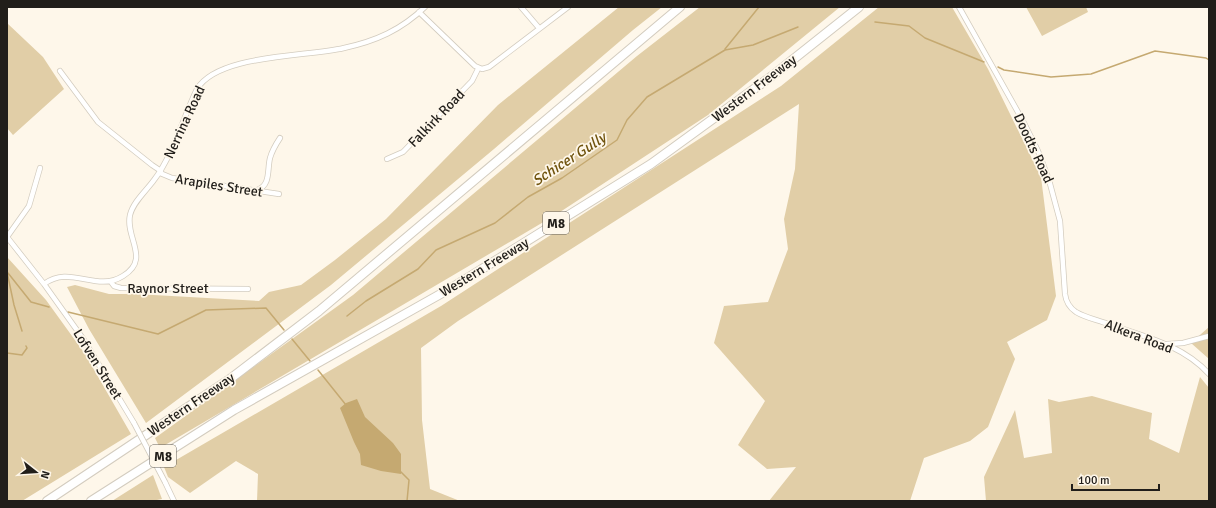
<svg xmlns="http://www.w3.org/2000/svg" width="1216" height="508" viewBox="0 0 1216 508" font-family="Signika,sans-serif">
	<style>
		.green { fill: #e1cea7 }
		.water { fill: #c5a971 }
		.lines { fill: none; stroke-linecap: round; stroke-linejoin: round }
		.stream { stroke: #c5a971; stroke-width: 1.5 }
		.street-casing { stroke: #d3ccbf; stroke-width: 6 }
		.highway-casing { stroke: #d3ccbf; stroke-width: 10 }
		.street { stroke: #fff; stroke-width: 4.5 }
		.highway { stroke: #fff; stroke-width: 8 }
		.street-bridge-casing { stroke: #d3ccbf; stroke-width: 6; stroke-linecap: butt }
		.street-bridge { stroke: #fff; stroke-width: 4.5 }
		.labels { text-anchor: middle; stroke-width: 3.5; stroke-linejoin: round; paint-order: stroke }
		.shield { fill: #fef7ea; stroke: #635f58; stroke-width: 1 }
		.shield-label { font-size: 13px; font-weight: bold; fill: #211e1a }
		.street-label { font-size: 14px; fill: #211e1a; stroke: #fef7ea }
		.water-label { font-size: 15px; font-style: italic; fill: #6f530d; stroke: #fef7ea }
	</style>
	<rect width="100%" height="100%" fill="#fef7ea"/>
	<path class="green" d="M619,7h43l-29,23 -139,119 -163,136 -185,138 -57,-94 -22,-42 8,-2 34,9h27l123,7 10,-9 32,-7 34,-25 51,-41 112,-114z
		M700,7h140l-132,108 -151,99 -397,234 -5,-10 198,-143 284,-239z
		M879,7h73l36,62 53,108 15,119 -9,24 -40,22 8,17 -27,68 -18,14 -46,17 -14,43h-141l27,-34 -29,2 -29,-24 27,-44 -51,-58 10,-37 44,-4 20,-53 -4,-30 11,-50 4,-65 -341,217 -37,27 1,72 8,69 30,12h-203l1,-27 -22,-13 -46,32 -22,-16 -4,-10 277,-161 340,-220z
		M1026,7h60l2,5 -46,24z
		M7,23l36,34 21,32 -51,46 -6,-7z
		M7,257l39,43 39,54 46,80 -109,67h-15z
		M1209,327v32l-18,-16z
		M1200,377l9,11v113h-223l-2,-24 31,-67 9,48 28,-5 -4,-54 11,3 33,-6 60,17 -3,26 30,14z
		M153,475l9,24 -10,2h-40z"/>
	<path class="water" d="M357,399l8,18 28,26 8,11v20l-20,-3 -20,-6 -1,-11 -6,-12 -14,-34 6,-5z"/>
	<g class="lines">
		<path class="stream" d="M875,22l34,4 16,12 59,24
			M725,49l34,-42
			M998,67l6,3 47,7 40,-3 64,-23 51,7 3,2
			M7,272l7,33 8,26
			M8,273l23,29 18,5
			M68,312l90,22 48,-24 60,-2 18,22
			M347,316l19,-15 52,-32 18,-19 59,-27 33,-26 34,-19 55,-38 10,-20 20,-23 78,-47 28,-5 45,-18
			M292,339l18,22
			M7,353l15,2 5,-7 -1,-2
			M318,370l28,35
			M400,471l9,9 -2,21"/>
		<defs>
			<path id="street" d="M521,7l18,21
				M959,7l64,114 15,30 11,29 11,41 5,73c1,8 5,14 11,18 10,6 22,8 32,12 35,12 75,21 101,50
				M419,12l56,54 7,3 7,-2 79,-60
				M60,71l38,51 54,43 9,6
				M387,159l16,-7 69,-71 6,-12
				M160,173l12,5 107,16
				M257,190c14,-5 10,-20 13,-32 2,-7 6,-14 10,-20
				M7,237l37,47 40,56 50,83
				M7,237l22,-31 11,-38
				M111,282l3,4 7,2 127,1
				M44,284c26,-20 52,9 79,-8 28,-17 2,-38 7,-61 3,-13 16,-24 24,-35 19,-25 29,-62 43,-91 21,-35 109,-32 147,-41 32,-7 57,-18 81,-41
				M1167,344l16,-1 26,-7
				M165,482l9,19"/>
			<path id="highway" d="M47,501l183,-122 89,-68 361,-304
				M91,501l143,-91 219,-123 198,-123 125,-91 83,-66"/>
		</defs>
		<use href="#street" class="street-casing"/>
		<use href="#highway" class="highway-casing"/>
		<use href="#street" class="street"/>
		<use href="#highway" class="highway"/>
		<defs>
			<path id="street-bridge" d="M134,423l31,59"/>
		</defs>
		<use href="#street-bridge" class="street-bridge-casing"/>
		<use href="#street-bridge" class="street-bridge"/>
	</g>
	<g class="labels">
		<g class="shield">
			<rect x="543" y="212" width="26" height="22" rx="3"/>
			<rect x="150" y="445" width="26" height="22" rx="3"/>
		</g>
		<g class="shield-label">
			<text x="556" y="228">M8</text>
			<text x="163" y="461">M8</text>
		</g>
		<g class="street-label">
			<text transform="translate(754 88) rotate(-37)" y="5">Western Freeway</text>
			<text transform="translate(436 118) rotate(-46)" y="5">Falkirk Road</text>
			<text transform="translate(184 122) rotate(-65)" y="5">Nerrina Road</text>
			<text transform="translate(1034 148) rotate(65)" y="5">Doodts Road</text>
			<text transform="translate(219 185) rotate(9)" y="5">Arapiles Street</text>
			<text transform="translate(484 267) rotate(-31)" y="5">Western Freeway</text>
			<text x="168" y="293">Raynor Street</text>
			<text transform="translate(1139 336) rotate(21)" y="5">Alkera Road</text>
			<text transform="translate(98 364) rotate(58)" y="5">Lofven Street</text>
			<text transform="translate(191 404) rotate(-34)" y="5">Western Freeway</text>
		</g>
		<g class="water-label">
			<text transform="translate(569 159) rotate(-33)" y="5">Schicer Gully</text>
		</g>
	</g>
	<rect width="1216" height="508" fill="none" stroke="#211e1a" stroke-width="16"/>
	<g transform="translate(36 472) rotate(107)" stroke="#fef7ea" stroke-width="3" paint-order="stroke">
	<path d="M0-3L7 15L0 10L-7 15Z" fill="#211e1a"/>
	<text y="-6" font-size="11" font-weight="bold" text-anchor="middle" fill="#211e1a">N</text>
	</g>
	<path d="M1072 484v6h87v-6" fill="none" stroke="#211e1a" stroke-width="2"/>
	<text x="1078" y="484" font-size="12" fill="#211e1a" stroke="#fef7ea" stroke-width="3" paint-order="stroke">100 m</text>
</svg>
